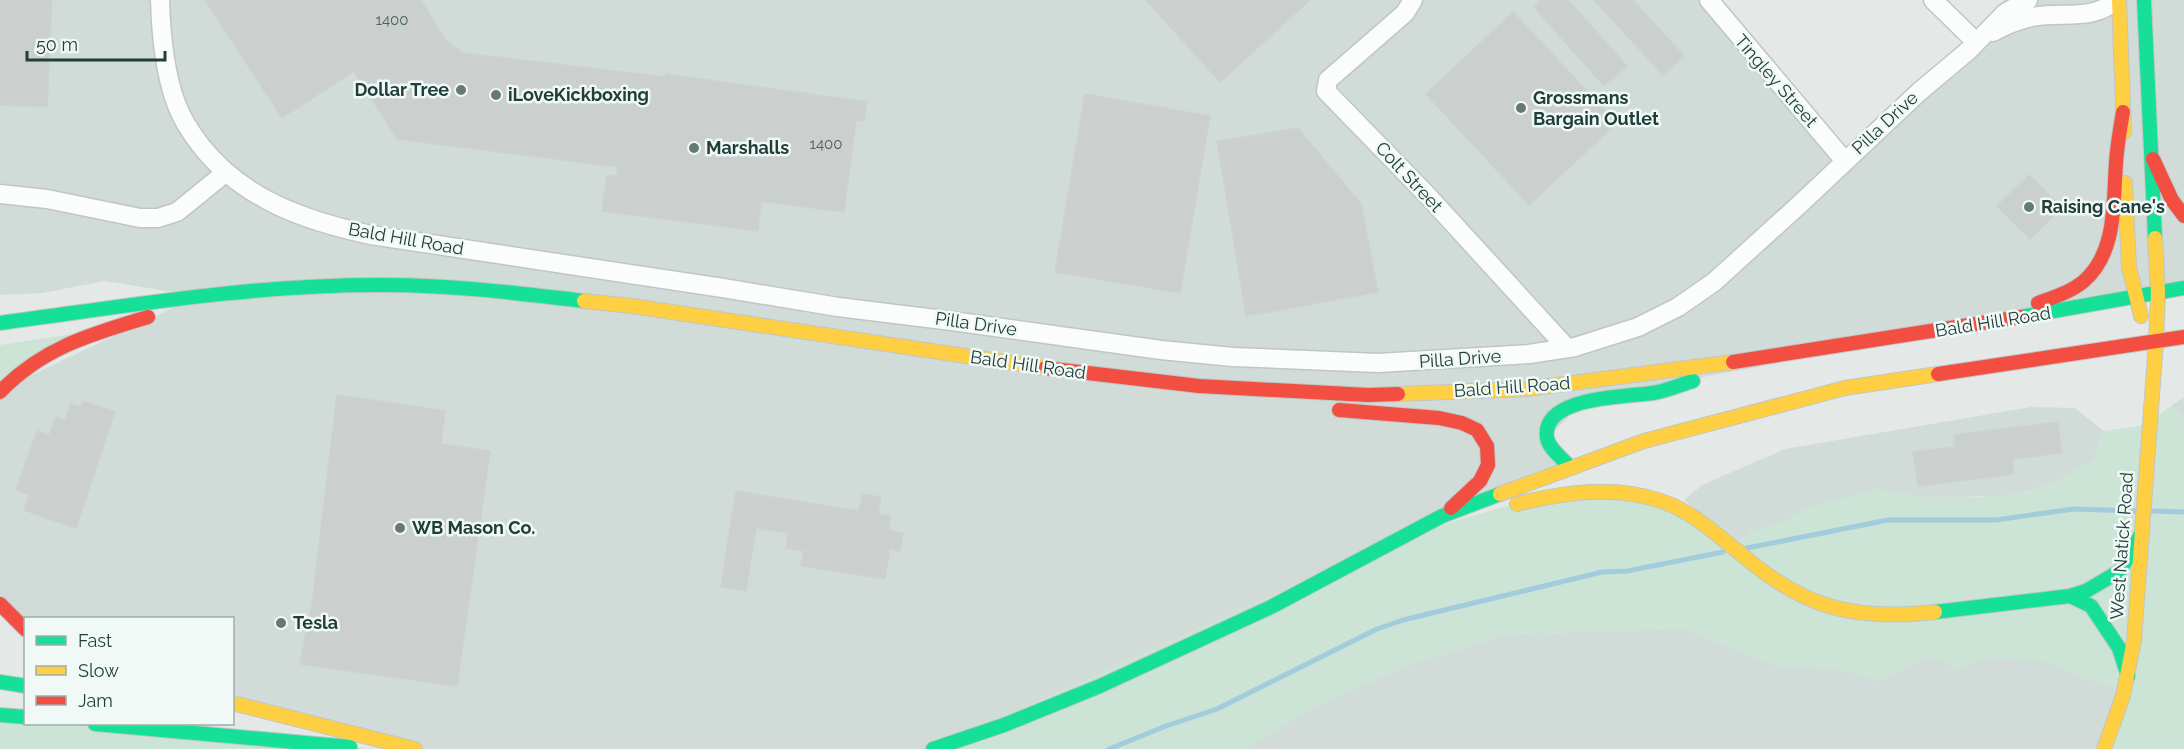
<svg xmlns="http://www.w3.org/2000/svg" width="2184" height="749" viewBox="0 0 2184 749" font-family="Raleway,sans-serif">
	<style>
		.built { fill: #d1dbd8 }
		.green { fill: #cce4d6 }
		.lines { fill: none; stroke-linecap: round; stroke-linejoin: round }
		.stream { stroke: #a2ccdb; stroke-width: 5 }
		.building { fill: #cbd0cf; stroke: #ccd2d1; stroke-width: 1.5 }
		.street-casing { stroke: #c1c6c5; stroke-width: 21 }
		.fast-casing { stroke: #bfc7c5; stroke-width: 16 }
		.slow-casing { stroke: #bfc7c5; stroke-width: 16 }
		.jam-casing { stroke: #bfc7c5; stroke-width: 16 }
		.street { stroke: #fbfcfc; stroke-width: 18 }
		.fast { stroke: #16e098; stroke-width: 14 }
		.slow { stroke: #ffcf43; stroke-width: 14 }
		.jam { stroke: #f24e42; stroke-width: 14 }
		.poi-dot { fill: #657a77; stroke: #f1f9f6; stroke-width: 2 }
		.labels { text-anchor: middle; stroke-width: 5; stroke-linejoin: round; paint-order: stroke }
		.number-label { font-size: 15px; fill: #4c6360 }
		.street-label { font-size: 18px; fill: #203e3a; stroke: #f1f9f6 }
		.poi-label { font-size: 18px; font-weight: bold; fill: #203e3a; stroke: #f1f9f6; text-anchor: start }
	</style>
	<rect width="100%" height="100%" fill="#e4e9e8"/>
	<path class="built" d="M0,0h1708l134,154 37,-27 126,-127h179v287l-598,112 -36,37 24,25 -643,288h-518l-180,-48 -1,-83h-206l-26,-12v-216l198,-94 -93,-15 -63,12 -42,2z
		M2184,397v22l-13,-13z
		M2031,407l44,1 29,23 -12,30 -35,20 -43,15 -93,1 -44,-8 -142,52 -51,-41 18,-15 83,-36z
		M1681,629l9,2 84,34 75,6 29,10 46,-23 16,1 17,11 27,-12h19l46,4 31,15 41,12 -19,60h-856l64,-40 90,-41 107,-34z"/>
	<path class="green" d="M86,332l-86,58v-45z
		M2171,406l13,13v330h-82l19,-60 -41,-12 -31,-15 -65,-4 -27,12 -17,-11 -15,-1 -47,23 -29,-10 -75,-6 -84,-34 -9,-2 -174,5 -107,34 -90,41 -64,40h-315l475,-214 149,-43 71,-1 109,50 17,-6 -3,-3 34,-11 31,-16 63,-16 45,8h61l44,-5 30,-11 35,-20 12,-30 41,-6z
		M0,714l26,10h73l281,25h-380z"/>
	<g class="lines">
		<path class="stream" d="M2151,511l33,1
			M1747,548l141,-28h108l77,-11 63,2
			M1109,749l57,-23 51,-17 160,-80 26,-9 199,-48 25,-1 96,-19"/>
	</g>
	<path class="building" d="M0,0h52l-5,107 -47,-2z
		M205,0h216l25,41 17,12 202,24 1,-3 201,28 -3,19 -8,-1 -12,92 -83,-11 -3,30 -156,-20 5,-36 10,1 1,-9 -221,-28 -43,-68 -72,47z
		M1146,0h164l-90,82z
		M1541,0h27l59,66 -23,20 -70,-79z
		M1594,0h39l51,56 -21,19z
		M1513,12l104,111 -88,82 -103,-111z
		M1085,94l125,22 -30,177 -125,-21z
		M1298,128l63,76 17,88 -132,24 -29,-175z
		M2029,175l33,33 -32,31 -33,-33z
		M337,395l108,16 -4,33 49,7 -33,235 -157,-22 12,-60z
		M83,401l32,11 -39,116 -52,-18 5,-16 -13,-4 21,-59 12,4 7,-18 9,3 6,-16 10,3z
		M2058,422l4,31 -50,6 2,15 -96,12 -5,-34 42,-5 -1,-12z
		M736,491l123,20 3,-17 19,3 -3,17 13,2 -3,14 15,3 -3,18 -10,-2 -5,30 -84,-13 3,-15 -18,-3 2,-15 -32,-5 -10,63 -25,-4z"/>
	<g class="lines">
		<defs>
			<path id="street" d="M160,0c1,34 4,71 16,103 6,17 15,30 25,43 43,54 105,75 170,89l352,53 115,19 114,14 209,29 72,7 145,6 151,-9 46,-7 63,-20 40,-20 36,-25 85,-77 120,-113 50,-42 36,-37 23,-13
				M1413,0l-8,13 -77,67 -2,11 102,105 139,152
				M1709,0l135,160
				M1933,0l43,42
				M1993,32c12,-7 26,-12 39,-15 31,-6 59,5 85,-17
				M0,194l47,5 93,19h18l19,-6 48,-39"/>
			<path id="fast" d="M2144,0l11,238
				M2020,317l164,-29
				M0,323c127,-17 256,-39 385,-38 66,0 132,8 199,16
				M1570,467c-7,-8 -21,-18 -23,-29 -6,-42 79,-41 106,-45 13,-2 27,-8 40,-12
				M2070,596l21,10 28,42 9,28
				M1935,612l135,-16 16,-5 34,-20 20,-35
				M0,682l26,4
				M0,715l26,2
				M95,724l255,23
				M933,749l71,-24 96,-39 171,-79 171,-91 58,-22"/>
			<path id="slow" d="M2119,0l5,132
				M2125,183l4,84 12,49
				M584,301l48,5 413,62
				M1398,394l128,-5 207,-27
				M1500,494l144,-53 201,-53 93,-14
				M1517,504c48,-12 97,-19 144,-3 31,10 55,33 80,53 63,54 112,67 194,58
				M232,703l183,46
				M2104,749l19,-53 11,-56 22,-298 2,-49 -3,-55"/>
			<path id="jam" d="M2153,159l19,41 12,16
				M2038,303c16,-6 33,-11 46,-22 33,-29 29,-78 32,-118 1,-17 4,-34 7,-51
				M1733,362l287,-45
				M1045,368l154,18 169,9 30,-1
				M1938,374l246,-37
				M0,392c42,-44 91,-58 148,-75
				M1339,410l100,8 23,5 15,7 10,16 1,19 -8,16 -29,27
				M0,604l26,26"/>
		</defs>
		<use href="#street" class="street-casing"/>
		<use href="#fast" class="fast-casing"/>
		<use href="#slow" class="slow-casing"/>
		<use href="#jam" class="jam-casing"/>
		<use href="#street" class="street"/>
		<use href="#fast" class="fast"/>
		<use href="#slow" class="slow"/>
		<use href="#jam" class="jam"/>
	</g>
	<g class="poi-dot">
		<circle cx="461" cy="90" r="6"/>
		<circle cx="496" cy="95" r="6"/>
		<circle cx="1521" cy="108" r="6"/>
		<circle cx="694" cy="148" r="6"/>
		<circle cx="2029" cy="207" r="6"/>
		<circle cx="400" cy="528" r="6"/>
		<circle cx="281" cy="623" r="6"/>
	</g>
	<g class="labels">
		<g class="number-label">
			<text x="392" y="25">1400</text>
			<text x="826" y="149">1400</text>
		</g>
		<g class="street-label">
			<text transform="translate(1776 81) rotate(49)" y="6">Tingley Street</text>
			<text transform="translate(1885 123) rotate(-43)" y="6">Pilla Drive</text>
			<text transform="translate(1409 177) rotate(47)" y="6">Colt Street</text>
			<text transform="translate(406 239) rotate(10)" y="6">Bald Hill Road</text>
			<text transform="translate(1993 322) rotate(-9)" y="6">Bald Hill Road</text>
			<text transform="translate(976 324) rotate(8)" y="6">Pilla Drive</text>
			<text transform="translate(1460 359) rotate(-4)" y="6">Pilla Drive</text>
			<text transform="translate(1028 365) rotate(8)" y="6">Bald Hill Road</text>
			<text transform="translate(1512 387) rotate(-4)" y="6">Bald Hill Road</text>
			<text transform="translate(2122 546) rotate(-86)" y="6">West Natick Road</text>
		</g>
		<g class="poi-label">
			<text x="449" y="96" text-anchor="end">Dollar Tree</text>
			<text x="508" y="101">iLoveKickboxing</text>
			<text x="1533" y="104">Grossmans<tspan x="1533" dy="21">Bargain Outlet</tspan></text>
			<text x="706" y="154">Marshalls</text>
			<text x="2041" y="213">Raising Cane's</text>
			<text x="412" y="534">WB Mason Co.</text>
			<text x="293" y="629">Tesla</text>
		</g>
	</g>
	<rect x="24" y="617" width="210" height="108" fill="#f1f9f6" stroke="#9daeab" stroke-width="1.5"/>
	<rect x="36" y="636" width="30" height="9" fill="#16e098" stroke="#9daeab" stroke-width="1.5"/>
	<text x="78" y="647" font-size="18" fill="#203e3a">Fast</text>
	<rect x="36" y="666" width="30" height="9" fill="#ffcf43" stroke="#9daeab" stroke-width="1.5"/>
	<text x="78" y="677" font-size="18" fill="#203e3a">Slow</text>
	<rect x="36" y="696" width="30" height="9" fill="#f24e42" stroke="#9daeab" stroke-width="1.5"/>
	<text x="78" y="707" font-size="18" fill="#203e3a">Jam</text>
	<path d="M27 51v9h138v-9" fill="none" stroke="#203e3a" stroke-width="3"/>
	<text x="36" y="51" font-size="18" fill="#203e3a" stroke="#f1f9f6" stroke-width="4.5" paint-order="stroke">50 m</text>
</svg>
